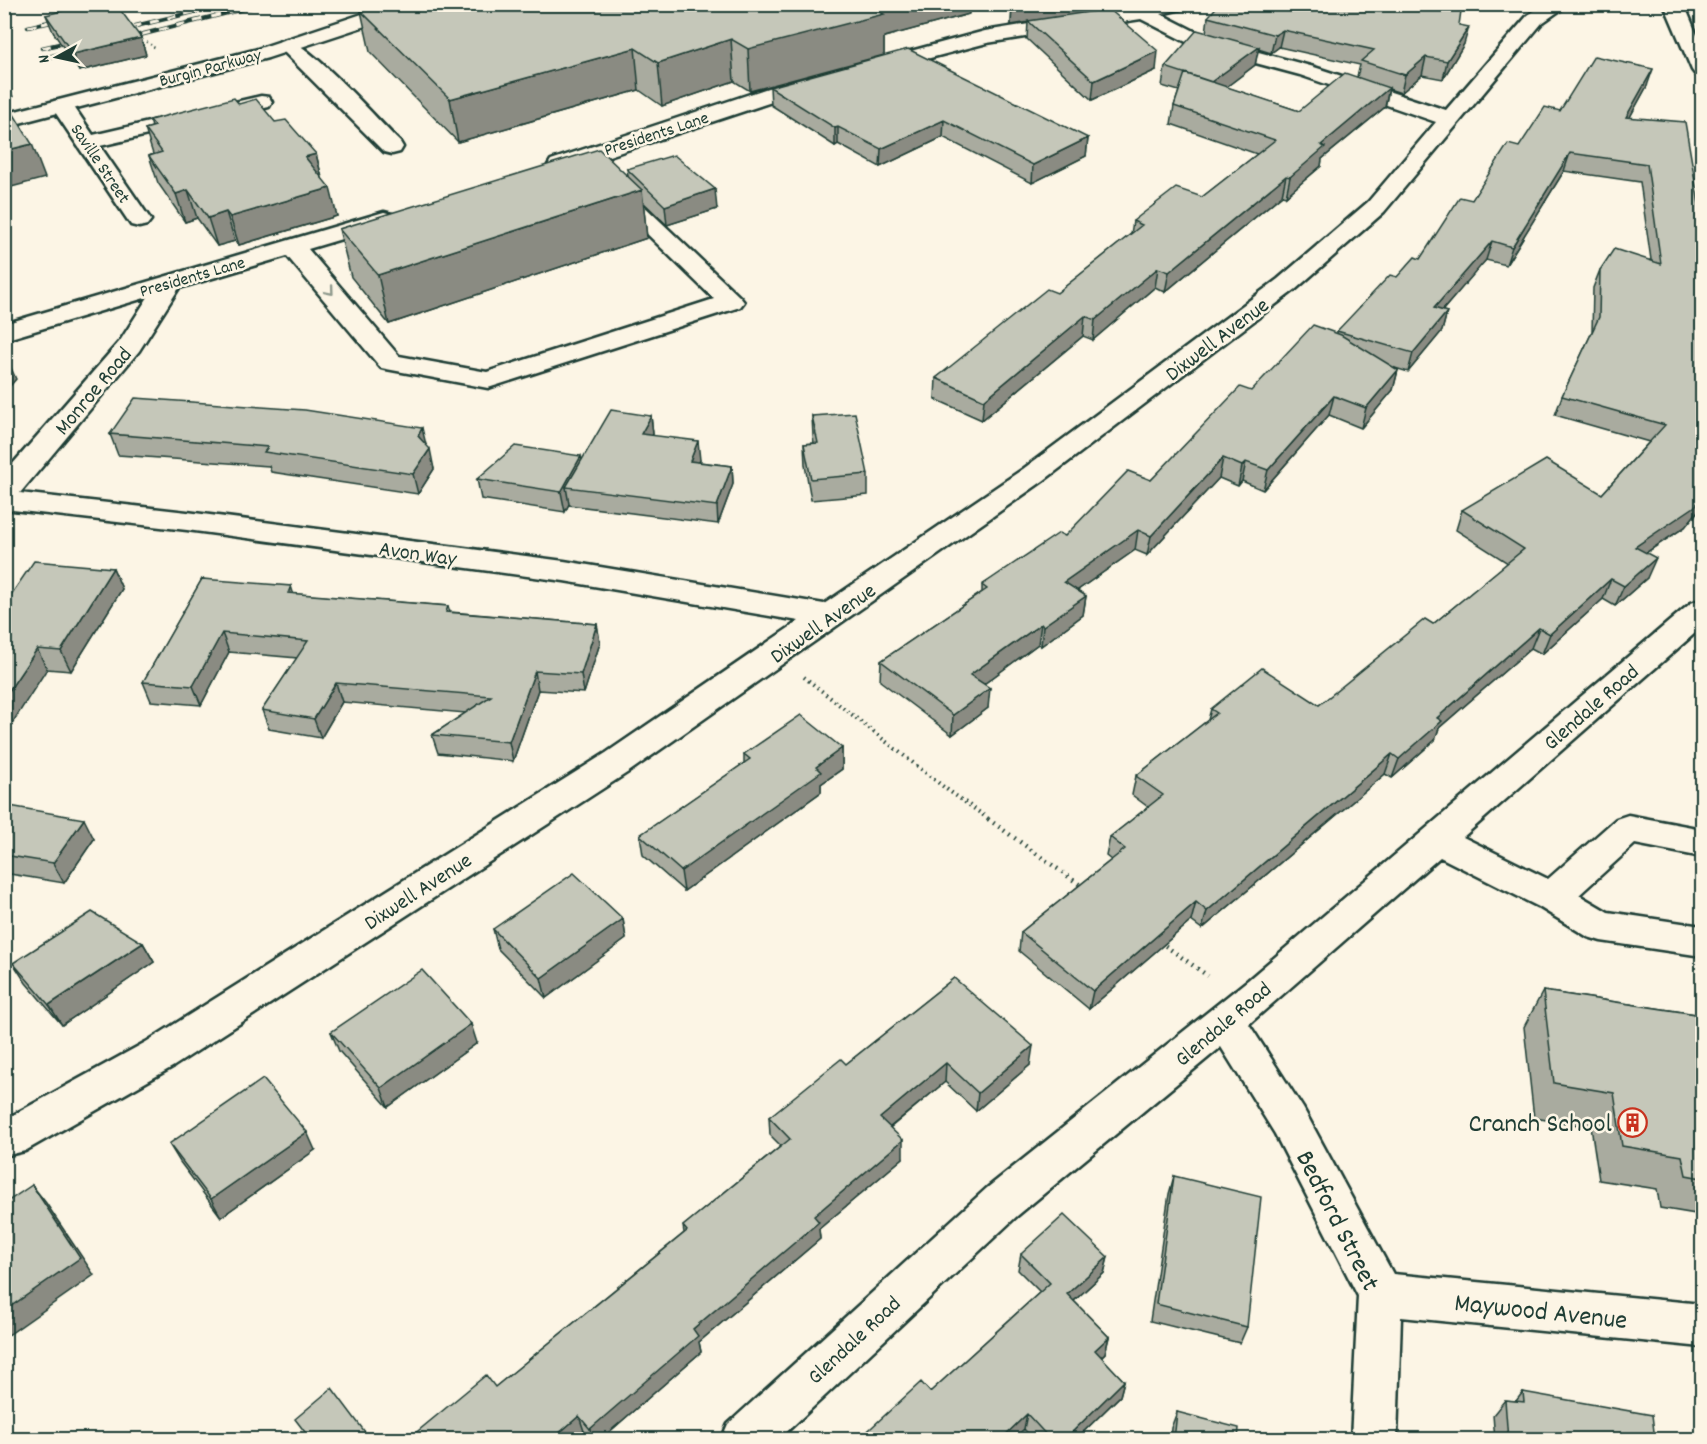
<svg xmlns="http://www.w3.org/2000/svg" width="1707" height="1444" viewBox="0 0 1707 1444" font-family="Dekko,sans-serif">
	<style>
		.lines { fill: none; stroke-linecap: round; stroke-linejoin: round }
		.minor-casing { stroke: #1f3d34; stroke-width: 5 }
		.major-casing { stroke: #1f3d34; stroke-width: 5 }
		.path-far2 { stroke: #1f3d34; stroke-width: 2; stroke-dasharray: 1 3; stroke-linecap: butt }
		.path-far1 { stroke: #1f3d34; stroke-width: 4; stroke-dasharray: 1.5 4; stroke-linecap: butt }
		.path { stroke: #1f3d34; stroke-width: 4.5; stroke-dasharray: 1.5 5; stroke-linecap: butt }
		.minor { fill: #fcf5e5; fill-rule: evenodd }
		.major { fill: #fcf5e5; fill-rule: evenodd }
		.rail-casing { stroke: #1f3d34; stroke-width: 4.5 }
		.rail { stroke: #fcf5e5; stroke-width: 3; stroke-dasharray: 9; stroke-linecap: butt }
		.wall { fill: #a9ab9f; stroke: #1f3d34; stroke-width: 1.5; fill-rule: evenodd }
		.shaded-wall { fill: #8a8b82; stroke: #1f3d34; stroke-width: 1.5 }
		.building { fill: #c5c7b9; stroke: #1f3d34; stroke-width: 1.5 }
		.oneway { stroke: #8e998c }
		.labels { text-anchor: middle; stroke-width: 5; stroke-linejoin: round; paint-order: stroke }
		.far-street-label { font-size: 18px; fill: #1f3d34; stroke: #fcf5e5 }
		.street-label { font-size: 22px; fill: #1f3d34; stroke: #fcf5e5 }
		.near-poi-label { font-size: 27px; fill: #1f3d34; stroke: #fcf5e5; text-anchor: end }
		.near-street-label { font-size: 27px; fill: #1f3d34; stroke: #fcf5e5 }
	</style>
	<rect width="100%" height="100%" fill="#fcf5e5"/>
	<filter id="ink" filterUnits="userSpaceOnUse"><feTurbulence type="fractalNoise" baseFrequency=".0167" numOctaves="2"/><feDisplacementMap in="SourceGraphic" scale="12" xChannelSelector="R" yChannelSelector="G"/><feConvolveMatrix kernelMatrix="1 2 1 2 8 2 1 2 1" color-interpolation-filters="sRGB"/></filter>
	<g filter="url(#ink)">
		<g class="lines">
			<defs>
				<path id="minor" d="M1153,4h34l-2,4 -24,6 49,25 104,28 132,43 82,-95 17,-11h24l-27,19 -158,189 -88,77 -253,192 -413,290 -456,295 -149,85 -21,5v-36l142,-78 460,-289 193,-132 -235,-40 -377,-51 -183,-21v-35l116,-133 28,-44 -144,43v-16l380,-112 8,2 4,5 -4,5 -84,25 91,107 88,16 227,-73 -114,-111 4,-5 8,-2 8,2 120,114 4,5 -4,5 -252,81 -107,-20 -94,-112 -108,32 -40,63 -119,142 167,19 377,49 260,43 199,-135 255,-190 90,-77 68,-80 -136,-47 -104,-28 -55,-28 -154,24 -110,29 -7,-2 -3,-4 3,-4 115,-31z
					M1664,4h20l18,43v29l-7,-2 -3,-4z
					M287,39c24,6 92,82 113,103l3,5 -3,5 -8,2 -8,-2 -107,-107 3,-4z
					M813,77l7,2 4,4 -4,4 -36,11 -217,72 -8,2 -8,-2 -3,-5 3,-5 217,-72z
					M261,96l8,1 3,5 -3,5 -169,39 51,74 -4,5 -8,2 -8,-2 -80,-119 3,-5 8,-1 8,1 23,34z
					M1702,599v28l-239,210 85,42 68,-60 12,-4 74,14v28l-67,-13 -56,51 29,17 94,14v30l-101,-15 -13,-4 -49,-30 -99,-50 -191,167 54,84 90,166 309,30v43l-301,-30 -4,123h-46l7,-144 -83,-162 -54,-87 -204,169 -239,224h-57l7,-16 259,-236 261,-208 443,-377z"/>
				<path id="major" d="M392,4h30l-2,4 -152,50 -264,69v-13l250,-64z"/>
			</defs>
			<use href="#minor" class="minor-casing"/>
			<use href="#major" class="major-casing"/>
			<path class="path-far2" d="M147,42l8,6"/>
			<path class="path-far1" d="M804,677l141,111 45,32"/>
			<path class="path" d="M988,819l95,68
				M1160,942l48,34"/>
			<use href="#minor" class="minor"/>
			<use href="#major" class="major"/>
			<defs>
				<path id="rail" d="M103,13l44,-9
					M42,24l22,-5
					M28,27l21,-5
					M115,31l91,-22
					M124,39l139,-35
					M42,48l35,-8
					M48,57l35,-8"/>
			</defs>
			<use href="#rail" class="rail-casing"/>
			<use href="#rail" class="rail"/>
		</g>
		<path class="wall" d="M1012,4h79v7l65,59 -64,30 -65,-61 1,-17 -17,3z
			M361,11l608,3 -85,23v18l-134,36 -16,-10 -72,25 -23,-16 -181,52 -88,-90z
			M46,15l95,23 5,17 -67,16 -26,-39z
			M1208,17l251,8 5,19 -21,35 -21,-4 -21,18 -12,-4 -4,18 -63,52 -1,7 -35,30 -4,-1 -117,97 -10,-5 -62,53 -10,-4 -101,84 -47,-21 1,-21 121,-85 74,-59 2,-13 69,-24 55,-43 -86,-30 3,-18 5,-15 -17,-5 3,-19 41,-34zM1279,47l81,18 -3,12 -58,34 -73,-24 29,-22 3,-16 13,4z
			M1647,86l-17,31 72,105v284l-17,21 -39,26 1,25 -32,28 -12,-7 -61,55 -11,-6 -92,80 -4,12 -43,38 -7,-4 -183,155 -11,-8 -102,88 -70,-58 2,-19 90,-72 -5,-4 4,-19 38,-30 -16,-12 4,-19 72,-56 3,-11 108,-4 114,-81 75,-61 -52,-33 6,-20 140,-16 47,-52 -94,-27 7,-19 30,-64 1,-44 7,-18 51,-10 -11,-78 -76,-11 -58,94 -20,-5 -5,5 -39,46 5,1 -5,19 -34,41 -13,-4 3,2 -5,20 -32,38 -32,-13 -66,75 -21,-9 -4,5 -19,-8 -72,77 -12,-5 -57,40 8,6 -3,19 -42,31 -3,-2 -54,40 4,24 -36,27 -72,-54 1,-20 101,-69v-7l83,-49 86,-56 100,-89 86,-57v-3l60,-54 23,-18 99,-112 41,-36z
			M770,87l318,51 -2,18 -54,27 -89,-46 -63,30 -42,-23 -3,2 -64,-41z
			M239,104l36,18 41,32 6,24 15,38 -98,29 -4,-4 -18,5 -20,-28 -12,4 -27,-39 -9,-27 4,-2 -8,-25 7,-2 -2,-7z
			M627,169l90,40 -50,16 -24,-23 4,36 -258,86 -38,-47 -12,-48 289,-53z
			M651,416l2,18 -1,1 48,25 -1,2 33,4 1,18 -15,40 -149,-19v-1l-4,8 -84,-13 -4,-20 105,-19z
			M812,416l56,58v21l-57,5 -6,-35 -1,-21 10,-1 -1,-7z
			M110,434l316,11 8,24 -16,25 -147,-22 -2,-6 -151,-11z
			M113,568l9,21 -51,82 -24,-2 -43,-64z
			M202,579l92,15 154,12 2,6 147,12 3,19 -16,50 -46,-3 -25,71 -75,-8 -6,-18 34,-22 -124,-11 -21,36 -52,-9 -7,-19 35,-52 -68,-6 -28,53 -50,-4 -8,-19z
			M842,748v21l-21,15v8l-137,99 -41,-36 -3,-20 104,-72v-9z
			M4,805l90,34 -30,44 -60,-10z
			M623,919l3,20 -80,59 -48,-49 -5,-20z
			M143,943l11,19 -92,63 -36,-42 -13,-20z
			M954,978l76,87 -54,46 -31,-29 -55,46 13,30 -84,71 1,10 -121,103 2,10 -101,88h-9l-7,-9 -10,9h-167l88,-53 189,-154 -1,-7 98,-80 -11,-11 -1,-18 77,-53z
			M1543,991l159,24v200l-42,-7 -3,-19 -58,-9 -8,-53 -57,-9 -10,-91z
			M331,1032l146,11 -89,64 -49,-56z
			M169,1144l146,6 -94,67 -41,-55z
			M1174,1176l73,151 -7,16 -90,-22 19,-127z
			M1021,1254l87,3 -4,16 -30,28 35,36 -4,16 -4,4 23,24 -4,15 -45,44h-41l-10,-11 -12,11h-154l72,-48 110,-100 -22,-22z
			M1523,1392l132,48h-160l-2,-25 12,-15 11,1z
			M1177,1412l61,28h-68l1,-12z"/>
		<path class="shaded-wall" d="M860,4h110l-1,10 -85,23v18l-134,36 -2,-42z
			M1026,4h65v8l-80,13 1,-18z
			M1469,27l-5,17 -21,35 4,-18z
			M1283,30l-4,17 -8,6 4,-18z
			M141,38l5,17 -67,16 -6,-17z
			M731,39l3,42 -72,25 -4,-43z
			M1259,47l-4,18 -47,36 3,-19z
			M635,48l4,42 -181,52 -8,-43z
			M1158,51l-2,19 -64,30 2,-19z
			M1426,57l-4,18 -21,18 4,-18z
			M1653,69l-6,17 -27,49 6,-18z
			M4,74l9,23 -9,2z
			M1389,88l-4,19 -63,52 -1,7 -35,30 4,-19 31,-32z
			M944,120l-1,17 -63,30 1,-18z
			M838,127v17l-3,2v-18z
			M1088,138l-2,18 -54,27 1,-18z
			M32,144l13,34 -41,11v-38z
			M1570,153l-6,18 -58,94 6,-18z
			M316,154l7,28 -18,-25z
			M1286,176l-4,19 -117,97 4,-20z
			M330,188l7,28 -98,29 -9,-28z
			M715,189l2,20 -50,16 -2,-19z
			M188,190l9,28 -12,4 -9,-28z
			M642,190l5,48 -258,86 -11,-49z
			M226,212l9,29 -18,5 -9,-28z
			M1492,241l-6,19 -57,66 5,-18z
			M1158,268l-3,19 -62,53 2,-20z
			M1447,312l-5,19 -34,41 5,-19z
			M1085,316l-2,20 -101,84 2,-20z
			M7,359l9,20 -12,14v-31z
			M1398,370l-5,20 -32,38 5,-20z
			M1334,396l-5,19 -66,75 5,-20z
			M651,416l2,18 -10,18 -2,-18z
			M422,428l5,21 -9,-13z
			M698,441l2,19 -8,19 -2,-18z
			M430,449l4,20 -16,25 -5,-20z
			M581,456l3,20 -18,11 3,17 -4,8 -4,-20z
			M1223,458l-4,20 -72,77 4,-19z
			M1246,462l-4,19 -4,5 4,-20z
			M732,466l1,18 -15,40 -1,-18z
			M1702,498v8l-17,21 -59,39 9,-19z
			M1138,530l-3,20 -73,51 2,-19z
			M1656,558l-9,20 -32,28 9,-20z
			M113,568l9,21 -51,82 -10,-20z
			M1611,579l-8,20 -61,55 8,-20z
			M291,586l6,19 -9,-12z
			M1086,596l-3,19 -42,31 2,-20z
			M597,624l3,19 -16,50 -3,-19z
			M1041,624l-3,20 -69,51 1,-20z
			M1539,628l-8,20 -92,80 -4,12 -43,38 7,-19 38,-41z
			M222,633l7,19 -28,53 -8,-19z
			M37,649l10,20 -43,67v-38z
			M535,671l3,19 -25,71 -4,-19z
			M336,683l6,19 -21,36 -7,-19z
			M990,688l-2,20 -36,27 1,-20z
			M842,748v21l-21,15v8l-137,99 -3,-20 135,-104z
			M1392,754l-7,20 -183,155 5,-18z
			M84,819l10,20 -30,44 -11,-20z
			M1196,902l-5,19 -102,88 4,-18z
			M623,919l3,20 -80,59 -5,-20z
			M143,943l11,19 -92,63 -13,-20z
			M471,1024l6,19 -89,64 -7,-19z
			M1033,1046l-3,19 -54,46 2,-18z
			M946,1063l-1,19 -66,54 1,-18z
			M307,1132l8,18 -94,67 -10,-18z
			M903,1140v18l-84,71 1,10 -121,103 2,10 -101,88h-7l-3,-11 103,-100 121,-113z
			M32,1185l14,18 48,72 -90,63v-27z
			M1108,1257l-4,16 -41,38 4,-17z
			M1109,1337l-4,16 -14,13 4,-16z
			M1124,1381l-4,15 -45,44h-11z
			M1027,1414l-3,15 -12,11h-12z
			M579,1416l5,15 -10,9h-23z"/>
		<path class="building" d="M88,4h28l25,34 -68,16 -27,-39z
			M386,4h478l20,10 -136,35 -17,-10 -73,24 -23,-15 -185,51 -89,-88z
			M1012,4h14l-14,3z
			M1219,4h196l-3,4 9,-4h41l-3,21 10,2 -22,34 -21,-4 -21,18 -44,-14 13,-11 -91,-20 -8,5 -67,-18z
			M1109,9l49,42 -64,30 -66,-60z
			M1197,30l62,17 -48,35 -46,-15z
			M908,49l180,89 -55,27 -89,-45 -63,29 -43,-22 -3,1 -65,-41z
			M1594,56l59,13 -27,48 59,5 17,100v276l-8,9 -59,40 21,11 -32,28 -13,-7 -61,55 -11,-6 -102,90 5,3 -43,38 -7,-5 -185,157 -11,-9 -103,89 -72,-59 104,-83 -15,-12 53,-42 -27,-19 81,-63 -6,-4 51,-41 57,37 106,-86 8,5 91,-75 -62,-39 84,-50 56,34 63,-69 -103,-29 37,-79 1,-47 14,-21 47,15 -14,-100 -77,-11 -58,94 -20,-6 -5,6 -53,61 13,4 -34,41 -76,-22 53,-56 7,2 18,-20 5,2 40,-62 12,3 36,-56 11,3 26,-40 15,4z
			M1185,73l114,38 46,-38 44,15 -68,57 4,2 -35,30 -4,-1 -117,96 -11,-4 -63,52 -10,-4 -101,84 -48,-22 111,-89 10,4 85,-68 -9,-4 43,-33 26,9 73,-57 -101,-34z
			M4,98l28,46 -28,7z
			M234,98l5,6 17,-5 19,23 11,-2 30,34 -11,3 25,31 -100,29 -4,-5 -18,6 -20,-28 -12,4 -27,-38 13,-4 -17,-23 10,-3 -5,-6z
			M599,149l43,41 -264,85 -39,-46z
			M674,155l41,34 -50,17 -38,-37z
			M1313,325l28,10 57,35 -32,38 -32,-12 -66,74 -22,-8 -4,4 -19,-8 -72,78 -13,-6 -74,52 22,14 -43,30 -2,-2 -71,51 20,13 -37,27 -72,-54 106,-72 -5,-4 77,-52 6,3 63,-65 23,9 89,-93 11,4z
			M135,398l170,12 117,18 -4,8 12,13 -17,25 -149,-22 4,-5 -158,-13z
			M611,410l40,6 -10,18 57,7 -8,20 42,5 -15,40 -151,-19z
			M855,413l13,61 -57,5 -7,-35 14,-1 -6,-27z
			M515,446l66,10 -20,36 -84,-13z
			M34,561l79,7 -52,83 -24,-2 -33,49v-93z
			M202,579l89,7 -3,7 160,13 -2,6 151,12 -16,50 -46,-3 -26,71 -77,-7 59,-39 -155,-13 -22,36 -52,-9 46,-69 -86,-8 -29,53 -50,-4z
			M801,715l41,33 -26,19 5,5 -140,99 -41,-36 110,-76 -6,-5z
			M4,805l80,14 -31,44 -49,-8z
			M574,873l49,46 -82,59 -48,-49z
			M92,912l51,31 -94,62 -36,-42z
			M422,970l49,54 -90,64 -50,-56z
			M954,978l79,68 -55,47 -32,-30 -66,55 23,22 -89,76 5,6 -126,107 5,7 -108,93 -11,-13 -28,24h-144l79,-65 9,12 192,-156 -4,-5 107,-87 -21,-22 72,-58 5,5z
			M1543,991l159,24v163l-16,-3 -4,-19 -60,-10 -8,-53 -60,-10z
			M263,1079l44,53 -96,67 -42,-55z
			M1174,1176l87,21 -14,130 -91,-23z
			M32,1185l48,73 -76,53v-107z
			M1064,1215l44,42 -41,37 42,43 -14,13 29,31 -60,59h-13l-24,-26 -27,26h-142l63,-58 9,10 120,-109 -29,-29z
			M332,1388l39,52h-60l-16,-21z
			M1523,1392l129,23 3,25h-147l-3,-40 19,2z
			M1177,1412l62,16 -1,12h-64z"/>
		<defs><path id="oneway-chevron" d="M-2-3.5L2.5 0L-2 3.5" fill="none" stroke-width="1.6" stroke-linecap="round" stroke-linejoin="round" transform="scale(1.5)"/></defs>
		<use class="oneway" href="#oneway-chevron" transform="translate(330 291) rotate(50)"/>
	</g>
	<defs>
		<symbol id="building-ring" viewBox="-11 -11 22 22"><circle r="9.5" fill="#fcf5e5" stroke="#c8321e" stroke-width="1.5"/><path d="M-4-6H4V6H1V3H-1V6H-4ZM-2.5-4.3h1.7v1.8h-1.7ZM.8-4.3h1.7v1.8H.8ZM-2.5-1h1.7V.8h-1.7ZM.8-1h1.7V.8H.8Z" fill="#c8321e"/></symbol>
	</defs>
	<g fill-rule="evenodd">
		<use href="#building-ring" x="1616" y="1106" width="33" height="33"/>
	</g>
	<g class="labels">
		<g class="far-street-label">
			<text transform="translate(210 67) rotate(-15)" y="6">Burgin Parkway</text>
			<text transform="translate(656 133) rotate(-18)" y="6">Presidents Lane</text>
			<text transform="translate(101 163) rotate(56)" y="6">Saville Street</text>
			<text transform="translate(192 276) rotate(-16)" y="6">Presidents Lane</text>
		</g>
		<g class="street-label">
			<text transform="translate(1216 338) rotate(-37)" y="8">Dixwell Avenue</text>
			<text transform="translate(92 390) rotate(-50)" y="8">Monroe Road</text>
			<text transform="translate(418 552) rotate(8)" y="8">Avon Way</text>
			<text transform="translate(822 622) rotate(-35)" y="8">Dixwell Avenue</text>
			<text transform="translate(1590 706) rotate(-41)" y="8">Glendale Road</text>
			<text transform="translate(417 890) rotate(-33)" y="8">Dixwell Avenue</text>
			<text transform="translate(1222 1023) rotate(-40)" y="8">Glendale Road</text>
			<text transform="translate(853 1339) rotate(-43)" y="8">Glendale Road</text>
		</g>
		<g class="near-poi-label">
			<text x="1612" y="1131">Cranch School</text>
		</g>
		<g class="near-street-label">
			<text transform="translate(1339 1220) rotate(63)" y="9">Bedford Street</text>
			<text transform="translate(1541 1310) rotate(6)" y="9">Maywood Avenue</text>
		</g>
	</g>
	<rect width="1707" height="1444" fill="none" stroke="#fcf5e5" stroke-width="24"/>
	<rect x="12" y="12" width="1683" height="1420" fill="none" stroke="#1f3d34" stroke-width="2" filter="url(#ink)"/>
	<g transform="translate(57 57) rotate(262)" stroke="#fcf5e5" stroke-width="4.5" paint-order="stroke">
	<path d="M0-4.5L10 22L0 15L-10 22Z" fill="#1f3d34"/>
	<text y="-9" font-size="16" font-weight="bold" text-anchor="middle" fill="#1f3d34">N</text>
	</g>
</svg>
